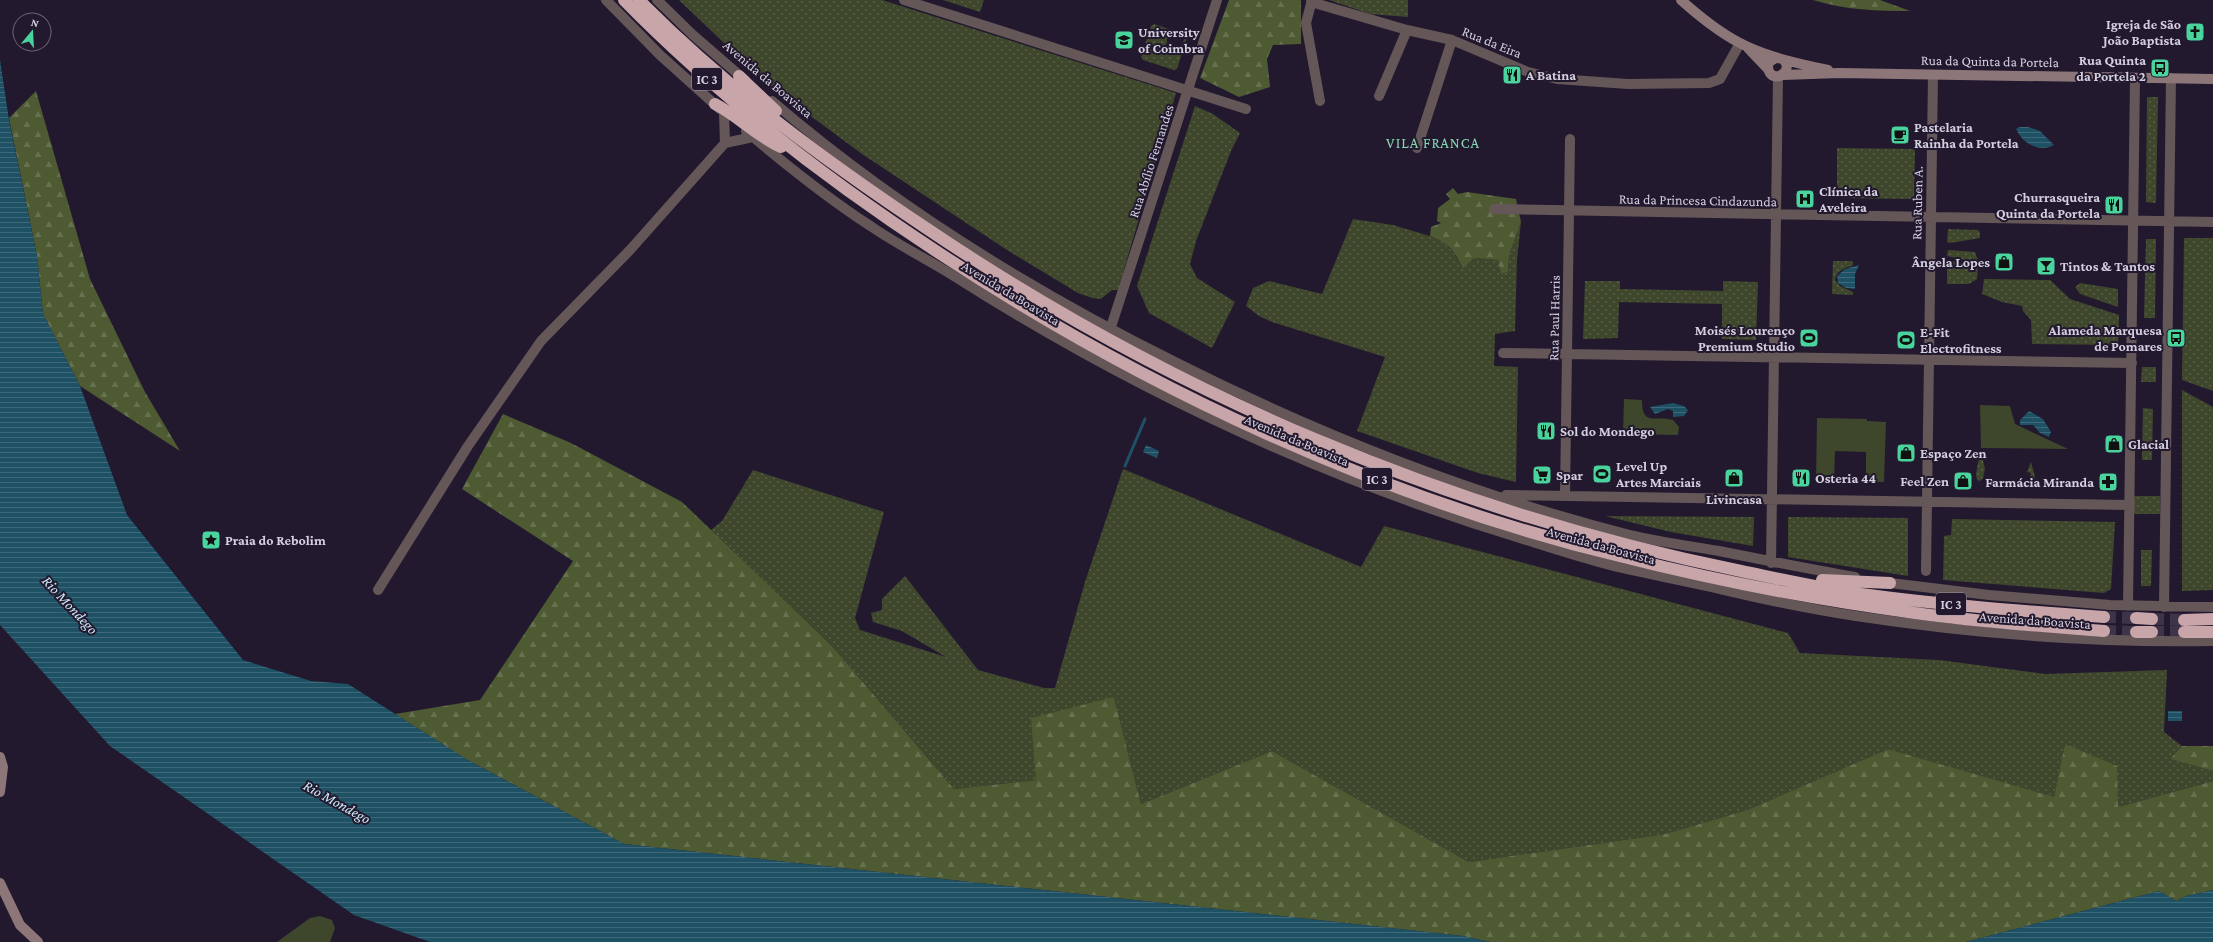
<svg xmlns="http://www.w3.org/2000/svg" width="2213" height="942" viewBox="0 0 2213 942" font-family="'Crimson Pro',serif">
	<style>
		.grass { fill: url(#grass-dots) }
		.forest { fill: url(#forest-firs) }
		.garden { fill: #3e472b }
		.water { fill: url(#water-rules) }
		.lines { fill: none; stroke-linecap: round; stroke-linejoin: round }
		.stream { stroke: #1f5165; stroke-width: 3 }
		.highway-tunnel { stroke: #3d3449; stroke-width: 12; stroke-dasharray: 12 6; stroke-linecap: butt }
		.street { stroke: #655658; stroke-width: 10 }
		.secondary { stroke: #8d7678; stroke-width: 10 }
		.highway { stroke: #c8a5a8; stroke-width: 12 }
		.labels { text-anchor: middle; stroke-width: 4; stroke-linejoin: round; paint-order: stroke }
		.shield { fill: #22192f; stroke: #9f98aa; stroke-width: 1 }
		.shield-label { font-size: 13px; font-weight: bold; fill: #d4cfde }
		.poi-label { font-size: 14px; font-weight: bold; fill: #d4cfde; stroke: #22192f; text-anchor: start }
		.street-label { font-size: 14px; fill: #d4cfde; stroke: #22192f }
		.neighbourhood-label { font-size: 15px; letter-spacing: 1px; fill: #84d8b1; stroke: #22192f }
		.water-label { font-size: 15px; font-style: italic; fill: #cbe9f7; stroke: #22192f }
	</style>
	<defs>
		<pattern id="grass-dots" width="8" height="8" patternUnits="userSpaceOnUse"><rect width="8" height="8" fill="#3e472b"/><path d="M2 2h.1M6 6h.1" fill="none" stroke="#596049" stroke-width="1.8" stroke-linecap="round"/></pattern>
		<pattern id="forest-firs" width="22" height="20" patternUnits="userSpaceOnUse"><rect width="22" height="20" fill="#4d5a32"/><path d="M5 1l3.5 6h-7zM16 11l3.5 6h-7z" fill="#66714f"/></pattern>
		<pattern id="water-rules" width="6" height="5" patternUnits="userSpaceOnUse"><rect width="6" height="5" fill="#1f5165"/><path d="M0 2.5h6" fill="none" stroke="#3f697b"/></pattern>
	</defs>
	<rect width="100%" height="100%" fill="#22192f"/>
	<path class="grass" d="M679,0h203l294,93 -58,197h-6l-11,9 -9,-1 -14,-5 -71,-43 -145,-96 -97,-72z
		M943,0h41l-4,12z
		M1329,0h79v17l-38,-3z
		M1154,24l20,7 -7,5v7l-4,4 2,3 5,-3 6,1 5,-2 4,-8 -2,-4 4,3 -10,32 -3,1 -31,-10 -2,-3 10,-31z
		M2147,97h11l-2,106 -10,-1z
		M1195,106l18,8 27,19 -9,18 -35,90 -6,23 7,14 38,24 -23,46 -63,-35 -12,-27z
		M1837,148l78,1 -1,50 -77,-1z
		M1353,219l40,6 50,15 11,13 9,16 11,-11 24,2 3,13 7,-1 1,-16 12,-34 -4,38 -2,71 -20,3 -1,32 24,1 -2,115 -38,-9 -121,-42 28,-74 -113,-35 -13,-6 -13,-10 7,-18 16,-7 53,13z
		M1948,229l30,1 2,2v6l-30,5 -3,-1z
		M2184,238h29v153l-31,-11z
		M2146,239h10l-1,79h-11z
		M1948,250l27,2 4,11 -32,-7z
		M1947,260l25,5 5,4 1,-2 -1,12 -8,5h-22z
		M1833,261h20v4c-8,3 -17,6 -18,15l5,6 13,6v3l-21,-1z
		M1984,279l66,1 20,19 49,16 -1,30 -86,-1 -1,-24 -8,-9 -1,-5 -20,-4 -20,-8z
		M1585,281h35v8l103,2v-10l35,1 -2,58 -34,-1v-35l-103,-2 -1,36 -35,1z
		M2080,283l38,6v18l-38,-13 -5,-7z
		M2142,367h14v15h-15z
		M2182,390l31,17v183l-31,1z
		M2143,408l10,1 -1,51h-10z
		M1979,458l4,2 2,9 -2,9 -3,3 -3,-1 -1,-6z
		M2031,462l4,15 -2,7 -4,-3 2,-8 -4,-1z
		M1123,469l238,98 23,-41 404,107 12,20 139,7 106,14 122,-4 -3,62 18,14 -12,13 43,12v10l-95,26 -53,-62 -11,53 -166,-49 -141,61 -82,24 -196,28 -197,-111 -131,53 -27,-107 -78,83 -82,9 -121,-142 -122,-117 11,-9 31,-51 131,42 -29,106 5,12 86,27 -44,-26 -29,-9 -2,-9 11,-3v-11l23,-23 73,94 66,18h11l30,-106z
		M2134,496h26v18h-26z
		M1605,516l149,1 -1,29 -82,-14z
		M1788,517l120,1v58l-120,-19z
		M1952,519l163,3 -4,67 -7,4 -161,-13 1,-44 7,-1z
		M2141,550h11l-1,36h-10z"/>
	<path class="forest" d="M1229,0h72v44l-28,1 -6,14 3,28 -31,10 -39,-19z
		M1813,0h67l30,11c-33,0 -65,-1 -97,-11z
		M36,91l54,188 55,113 35,59 -100,-65 -37,-72 -6,-58 -28,-138z
		M1453,188l5,6 9,-2 49,7 5,23 -12,34 -1,16 -7,2 -3,-14 -24,-2 -11,11c-9,-18 -14,-27 -33,-33l1,-9 10,-4 -4,-2 1,-13 12,-9 -4,-5z
		M503,414l68,29 111,59 151,145 121,142 82,-9 -5,-62 83,-21 27,107 131,-53 197,111 196,-28 82,-24 141,-61 166,48 11,-53 52,22 1,41 95,-26v109l-27,6 -10,5 -17,-10 -193,51h-476l-27,-6 -839,-92 -158,-85 -71,-45 85,-14 93,-139 -111,-72z
		M2182,746h31v25l-43,-12z"/>
	<path class="garden" d="M1624,399l18,1c0,27 13,15 31,20l6,7 -1,8 -55,-1z
		M1980,405l30,1 5,18 53,25 -87,-1z
		M1817,418l50,1v2l19,1 -2,60h-18v-30l-31,-1 -1,30 -18,-1z
		M1596 474a6 6 0 1 1 12 0a6 6 0 1 1-12 0Z
		M320,916l12,4 3,8 -5,14h-53l33,-24z"/>
	<path class="water" d="M0,60l9,60 28,136 6,58 37,72 47,129 116,145 68,21 37,3 118,75 158,85 839,92 27,6h-1060l-76,-27 -244,-169 -110,-121z
		M2020,127h8l12,4 14,14c-15,8 -32,-2 -38,-16z
		M1859,265l-4,9v15l-9,-1 -8,-5 -1,-7 8,-7z
		M1673,403l11,3 4,4 -4,6 -11,1v-6l-5,-2 -13,5 -5,-7z
		M2029,411l14,8 8,13 -2,5 -9,-4 -7,-8h-13v-5z
		M1146,445l13,6 -2,7 -14,-6z
		M2168,711h14v10h-14z
		M2213,890v52h-247l193,-51 17,10 10,-5z"/>
	<g class="lines">
		<path class="stream" d="M1125,466l20,-47"/>
		<path class="highway-tunnel" d="M2104,617l32,1
			M2152,619l32,1
			M2104,631l32,1
			M2152,632h32"/>
		<path class="street" d="M606,0l54,55 60,54
			M657,0l36,35 52,45
			M904,0l342,109
			M1312,0l-6,23 14,78
			M1311,2l96,28 45,10 76,32 29,7 71,5 81,-1 11,-4 20,-36
			M1379,96l28,-66
			M772,101c121,104 260,190 403,261 145,73 297,133 455,173 30,7 59,11 89,16 45,9 90,18 136,26
			M724,113l1,30
			M746,131c40,34 81,67 126,96 26,18 55,32 82,49 177,113 368,202 569,263 33,10 66,21 99,29 31,7 63,13 94,20 46,11 93,21 140,28 118,18 238,27 357,25
			M1417,148l35,-108
			M1494,209l719,13
			M1110,330l107,-330
			M1503,353l629,10
			M1506,495l624,10
			M1565,496l5,-357
			M1771,563l7,-486
			M1926,571l7,-496
			M1882,582l107,13 121,10 103,2
			M378,590l90,-144 73,-105 89,-91 95,-107 28,-6
			M2128,606l7,-528
			M2164,607l7,-529"/>
		<path class="secondary" d="M1681,0c19,17 41,35 65,46 26,12 54,18 82,24
			M1748,48l19,20
			M1776,58l-7,4c-3,9 2,16 11,14l6,-5 1,-6 -3,-5
			M1783,75l56,-2 374,6
			M0,757l3,10 -3,25
			M0,883l20,42 18,17"/>
		<path class="highway" d="M624,0c95,97 202,179 315,253 208,137 441,245 684,304 96,24 194,43 292,56 63,9 126,13 189,18
			M639,0c86,87 185,160 287,228 246,166 523,284 815,343 39,8 79,17 120,23 81,11 162,17 243,23
			M739,76l37,35
			M715,104c23,12 42,32 66,43
			M1822,580l68,3
			M2136,618l16,1
			M2184,620l29,-1
			M2136,632h16
			M2184,632h29"/>
	</g>
	<defs>
		<symbol id="church-square" viewBox="-11 -11 22 22"><rect x="-9" y="-9" width="18" height="18" rx="4" fill="#49d49d" stroke="#22192f"/><path d="M-1.2-6h2.4v3.5h3.3v2.4h-3.3V6h-2.4V-.1h-3.3v-2.4h3.3Z" fill="#111"/></symbol>
		<symbol id="university-square" viewBox="-11 -11 22 22"><rect x="-9" y="-9" width="18" height="18" rx="4" fill="#49d49d" stroke="#22192f"/><path d="M0-5L7-2L0 1L-7-2ZM-4 1L0 2.5L4 1V4Q0 6-4 4Z" fill="#111"/></symbol>
		<symbol id="bus-square" viewBox="-11 -11 22 22"><rect x="-9" y="-9" width="18" height="18" rx="4" fill="#49d49d" stroke="#22192f"/><path d="M-5-6H5V4H4V6H2V4H-2V6H-4V4H-5ZM-3.5-4V0h7V-4ZM-3.5 1.2v1.5H-2V1.2ZM2 1.2v1.5H3.5V1.2Z" fill="#111"/></symbol>
		<symbol id="restaurant-square" viewBox="-11 -11 22 22"><rect x="-9" y="-9" width="18" height="18" rx="4" fill="#49d49d" stroke="#22192f"/><path d="M-5-6h1v4h1v-4h1v4h1v-4h1v5L-1.5 .5V6h-2V.5L-5-1ZM5-6V6H3V1.5H1.5Q1.5-4 5-6Z" fill="#111"/></symbol>
		<symbol id="cafe-square" viewBox="-11 -11 22 22"><rect x="-9" y="-9" width="18" height="18" rx="4" fill="#49d49d" stroke="#22192f"/><path d="M-5.5-4.5H6V0H3Q3 3.5 0 3.5H-2.5Q-5.5 3.5-5.5 0ZM3-3.2v2h1.7v-2ZM-6 4.5H4V6H-6Z" fill="#111"/></symbol>
		<symbol id="hospital-square" viewBox="-11 -11 22 22"><rect x="-9" y="-9" width="18" height="18" rx="4" fill="#49d49d" stroke="#22192f"/><path d="M-5-5h3v3.5h4V-5h3V5h-3V1.5h-4V5h-3Z" fill="#111"/></symbol>
		<symbol id="shop-square" viewBox="-11 -11 22 22"><rect x="-9" y="-9" width="18" height="18" rx="4" fill="#49d49d" stroke="#22192f"/><path d="M-5-2.5h2.3a2.7 3.5 0 0 1 5.4 0H5L5.5 6h-11ZM-1.5-2.5h3a1.5 2.3 0 0 0-3 0Z" fill="#111"/></symbol>
		<symbol id="bar-square" viewBox="-11 -11 22 22"><rect x="-9" y="-9" width="18" height="18" rx="4" fill="#49d49d" stroke="#22192f"/><path d="M-6-5H6L.8 .8V4.5H3.5V6h-7V4.5H-.8V.8Z" fill="#111"/></symbol>
		<symbol id="stadium-square" viewBox="-11 -11 22 22"><rect x="-9" y="-9" width="18" height="18" rx="4" fill="#49d49d" stroke="#22192f"/><path d="M0-5a6.5 5 0 1 0 0 10a6.5 5 0 1 0 0-10ZM-3.5-1.8h7v3.6h-7Z" fill="#111"/></symbol>
		<symbol id="supermarket-square" viewBox="-11 -11 22 22"><rect x="-9" y="-9" width="18" height="18" rx="4" fill="#49d49d" stroke="#22192f"/><path d="M-6-5.5h2.5l.6 2H6L4.5 2H-2.5L-4.4-4H-6ZM-1.5 3.2a1.3 1.3 0 1 0 .1 0ZM3 3.2a1.3 1.3 0 1 0 .1 0Z" fill="#111"/></symbol>
		<symbol id="pharmacy-square" viewBox="-11 -11 22 22"><rect x="-9" y="-9" width="18" height="18" rx="4" fill="#49d49d" stroke="#22192f"/><path d="M-2-6h4v4h4v4h-4v4h-4v-4h-4v-4h4Z" fill="#111"/></symbol>
		<symbol id="sight-square" viewBox="-11 -11 22 22"><rect x="-9" y="-9" width="18" height="18" rx="4" fill="#49d49d" stroke="#22192f"/><path d="M0-6L1.8-2.2L6-1.7L2.9 1.2L3.7 5.4L0 3.3L-3.7 5.4L-2.9 1.2L-6-1.7L-1.8-2.2Z" fill="#111"/></symbol>
	</defs>
	<g fill-rule="evenodd">
		<use href="#church-square" x="2184" y="21" width="22" height="22"/>
		<use href="#university-square" x="1113" y="29" width="22" height="22"/>
		<use href="#bus-square" x="2149" y="57" width="22" height="22"/>
		<use href="#restaurant-square" x="1501" y="64" width="22" height="22"/>
		<use href="#cafe-square" x="1889" y="124" width="22" height="22"/>
		<use href="#hospital-square" x="1794" y="188" width="22" height="22"/>
		<use href="#restaurant-square" x="2103" y="194" width="22" height="22"/>
		<use href="#shop-square" x="1993" y="251" width="22" height="22"/>
		<use href="#bar-square" x="2035" y="255" width="22" height="22"/>
		<use href="#stadium-square" x="1798" y="327" width="22" height="22"/>
		<use href="#bus-square" x="2165" y="327" width="22" height="22"/>
		<use href="#stadium-square" x="1895" y="329" width="22" height="22"/>
		<use href="#restaurant-square" x="1535" y="420" width="22" height="22"/>
		<use href="#shop-square" x="2103" y="433" width="22" height="22"/>
		<use href="#shop-square" x="1895" y="442" width="22" height="22"/>
		<use href="#stadium-square" x="1591" y="463" width="22" height="22"/>
		<use href="#supermarket-square" x="1531" y="464" width="22" height="22"/>
		<use href="#shop-square" x="1723" y="467" width="22" height="22"/>
		<use href="#restaurant-square" x="1790" y="467" width="22" height="22"/>
		<use href="#shop-square" x="1952" y="470" width="22" height="22"/>
		<use href="#pharmacy-square" x="2097" y="471" width="22" height="22"/>
		<use href="#sight-square" x="200" y="529" width="22" height="22"/>
	</g>
	<g class="labels">
		<g class="shield">
			<rect x="692" y="68" width="30" height="22" rx="3"/>
			<rect x="1362" y="468" width="30" height="22" rx="3"/>
			<rect x="1936" y="593" width="30" height="22" rx="3"/>
		</g>
		<g class="shield-label">
			<text x="707" y="84">IC 3</text>
			<text x="1377" y="484">IC 3</text>
			<text x="1951" y="609">IC 3</text>
		</g>
		<g class="poi-label">
			<text x="2181" y="29" text-anchor="end">Igreja de São<tspan x="2181" dy="16">João Baptista</tspan></text>
			<text x="1138" y="37">University<tspan x="1138" dy="16">of Coimbra</tspan></text>
			<text x="2146" y="65" text-anchor="end">Rua Quinta<tspan x="2146" dy="16">da Portela 2</tspan></text>
			<text x="1526" y="80">A Batina</text>
			<text x="1914" y="132">Pastelaria<tspan x="1914" dy="16">Rainha da Portela</tspan></text>
			<text x="1819" y="196">Clínica da<tspan x="1819" dy="16">Aveleira</tspan></text>
			<text x="2100" y="202" text-anchor="end">Churrasqueira<tspan x="2100" dy="16">Quinta da Portela</tspan></text>
			<text x="1990" y="267" text-anchor="end">Ângela Lopes</text>
			<text x="2060" y="271">Tintos &amp; Tantos</text>
			<text x="1795" y="335" text-anchor="end">Moisés Lourenço<tspan x="1795" dy="16">Premium Studio</tspan></text>
			<text x="2162" y="335" text-anchor="end">Alameda Marquesa<tspan x="2162" dy="16">de Pomares</tspan></text>
			<text x="1920" y="337">E-Fit<tspan x="1920" dy="16">Electrofitness</tspan></text>
			<text x="1560" y="436">Sol do Mondego</text>
			<text x="2128" y="449">Glacial</text>
			<text x="1920" y="458">Espaço Zen</text>
			<text x="1616" y="471">Level Up<tspan x="1616" dy="16">Artes Marciais</tspan></text>
			<text x="1556" y="480">Spar</text>
			<text x="1815" y="483">Osteria 44</text>
			<text x="1949" y="486" text-anchor="end">Feel Zen</text>
			<text x="2094" y="487" text-anchor="end">Farmácia Miranda</text>
			<text x="1734" y="504" text-anchor="middle">Livincasa</text>
			<text x="225" y="545">Praia do Rebolim</text>
		</g>
		<g class="street-label">
			<text transform="translate(1492 42) rotate(22)" y="5">Rua da Eira</text>
			<text transform="translate(1990 61) rotate(1)" y="5">Rua da Quinta da Portela</text>
			<text transform="translate(768 79) rotate(40)" y="5">Avenida da Boavista</text>
			<text transform="translate(1151 161) rotate(-72)" y="5">Rua Abílio Fernandes</text>
			<text transform="translate(1698 200) rotate(1)" y="5">Rua da Princesa Cindazunda</text>
			<text transform="translate(1917 203) rotate(-89)" y="5">Rua Ruben A.</text>
			<text transform="translate(1011 293) rotate(31)" y="5">Avenida da Boavista</text>
			<text transform="translate(1554 318) rotate(-89)" y="5">Rua Paul Harris</text>
			<text transform="translate(1297 440) rotate(23)" y="5">Avenida da Boavista</text>
			<text transform="translate(1601 545) rotate(15)" y="5">Avenida da Boavista</text>
			<text transform="translate(2035 620) rotate(4)" y="5">Avenida da Boavista</text>
		</g>
		<g class="neighbourhood-label">
			<text x="1433" y="148">VILA FRANCA</text>
		</g>
		<g class="water-label">
			<text transform="translate(70 605) rotate(47)" y="5">Rio Mondego</text>
			<text transform="translate(337 802) rotate(29)" y="5">Rio Mondego</text>
		</g>
	</g>
	<g transform="translate(32 32) rotate(18)"><circle r="19" fill="#22192f" stroke="#696275"/>
	<path d="M0-3L7 15L0 10L-7 15Z" fill="#49d49d"/>
	<text y="-6" font-size="11" font-weight="bold" text-anchor="middle" fill="#d4cfde">N</text>
	</g>
</svg>
